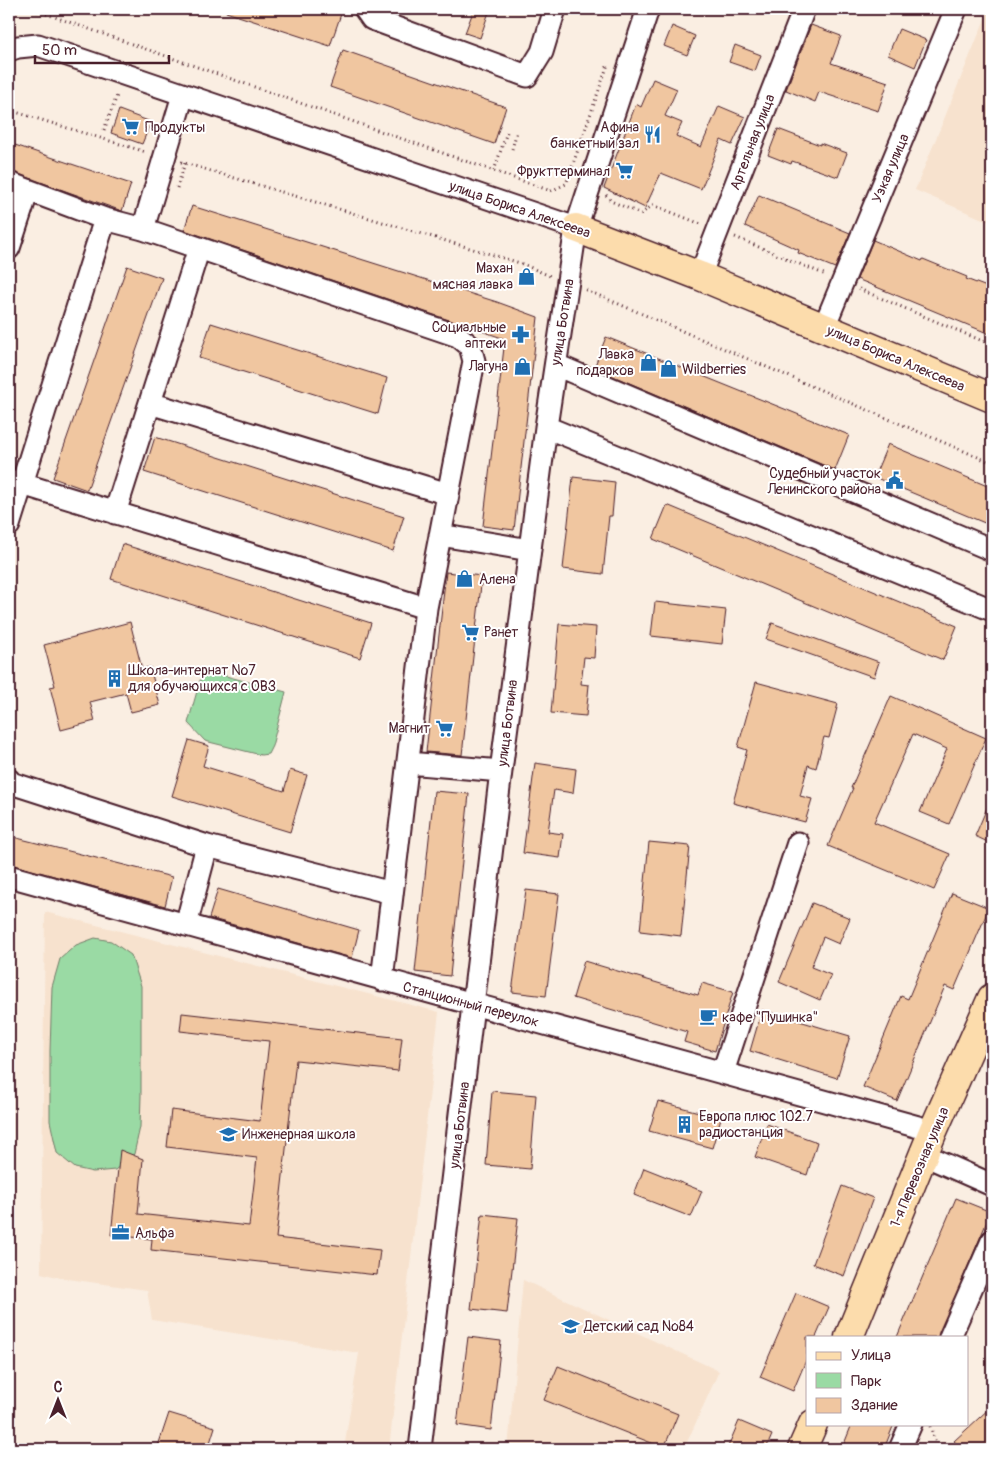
<svg xmlns="http://www.w3.org/2000/svg" width="1001" height="1458" viewBox="0 0 1001 1458" font-family="Pangolin,sans-serif">
	<style>
		.built { fill: #f7e2ce }
		.green { fill: #9adaa4; stroke: #727c68 }
		.building { fill: #f0c6a0; stroke: #4a1f2b }
		.lines { fill: none; stroke-linecap: round; stroke-linejoin: round }
		.minor-casing { stroke: #4a1f2b; stroke-width: 25 }
		.major-casing { stroke: #4a1f2b; stroke-width: 31 }
		.path { stroke: #4a1f2b; stroke-width: 3; stroke-dasharray: 1 4; stroke-linecap: butt }
		.minor { stroke: #fff; stroke-width: 21 }
		.major { stroke: #fcdcac; stroke-width: 28 }
		.labels { text-anchor: middle; stroke-width: 4; stroke-linejoin: round; paint-order: stroke }
		.poi-label { font-size: 14px; fill: #4a1f2b; stroke: #fff; text-anchor: start }
		.street-label { font-size: 14px; fill: #4a1f2b; stroke: #fff }
	</style>
	<rect width="100%" height="100%" fill="#faeee2"/>
	<filter id="ink" filterUnits="userSpaceOnUse"><feTurbulence type="fractalNoise" baseFrequency=".02" numOctaves="2"/><feDisplacementMap in="SourceGraphic" scale="10" xChannelSelector="R" yChannelSelector="G"/><feConvolveMatrix kernelMatrix="1 2 1 2 8 2 1 2 1" color-interpolation-filters="sRGB"/></filter>
	<g filter="url(#ink)">
		<path class="built" d="M989,9h3v214l-77,-33z
			M45,912l394,100 -50,437h-45l15,-96 -207,-33 -5,-30 -86,-12 -20,-5z
			M523,1280l196,91 -35,78h-176z"/>
		<path class="green" d="M203,670l83,22 -14,54 -4,8 -7,1 -56,-14 -17,-18z
			M95,938l16,3 20,14 10,31v110l-1,31 -6,27 -19,16 -22,2 -18,-4 -18,-15 -7,-32v-70l2,-64 8,-28 16,-14z"/>
		<path class="building" d="M226,9h100l15,5 -11,32 -104,-34z
			M474,9h16l-10,29 -15,-5z
			M811,25l30,11 -10,27 57,19 -10,29 -59,-19 -4,10 -29,-12z
			M672,26l23,10 -8,19 -23,-9z
			M899,29l27,11 -11,27 -27,-12z
			M735,45l26,10 -6,16 -26,-9z
			M343,50l163,57 -12,37 -164,-57z
			M653,79l24,10 -12,27 17,7 -6,13 25,11 18,-41 26,11 -13,28 -11,-5 -20,49 -40,-16 -16,35 -41,-20 32,-84 5,3z
			M119,110l32,12 -9,22 -31,-11z
			M778,129l42,16v-2l27,10 -9,24 -46,-16 -1,3 -23,-9z
			M9,143l122,41 -9,27 -113,-40z
			M759,195l91,38 -15,35 -37,-15 1,-3 -54,-24z
			M192,206l305,96 41,15 -24,213 -31,-4 22,-187 -321,-109z
			M873,240l49,21 1,-2 44,18 -1,2 26,10v46l-135,-56z
			M127,266l35,12 -75,212 -34,-12z
			M211,323l176,55 -9,36 -179,-56z
			M606,337l243,98 -14,35 -241,-102z
			M155,437l249,79 -11,35 -249,-79z
			M888,444l104,44v38l-118,-49z
			M573,477l42,5 -3,34h-3l-6,58 -40,-5z
			M667,505l290,121 -14,34 -290,-121z
			M122,544l249,79 -11,35 -249,-79z
			M446,572l36,4 -20,179 -36,-3z
			M655,602l71,8 -4,34 -71,-8z
			M130,622l12,47 8,-2 10,38 -29,7 -5,-19 -36,9 5,19 -34,9 -11,-43 5,-1 -11,-41z
			M772,623l107,39 -5,15 -108,-38z
			M559,624l37,3 -2,31 -10,-1 -3,27 8,1 -3,31 -35,-3z
			M756,682l82,22 -9,34 -5,-1 -8,31 -8,-3 -8,31 12,3 -7,23 -72,-19 14,-53 -9,-3z
			M891,696l95,42 -37,86 -29,-12 27,-63 -34,-15 -39,88 76,32 -16,36 -106,-44 25,-58h-2z
			M189,740l20,6 -6,20 81,25 6,-21 17,5 -17,57 -118,-36z
			M535,763l41,6 -3,24 -19,-3 -6,42 15,2 -3,24 -37,-5z
			M434,791l35,3 -19,182 -35,-4z
			M992,796v48l-17,-8z
			M9,836l163,41 -7,29 -156,-42z
			M649,842l41,4 -9,90 -41,-5z
			M218,889l141,41 -7,28 -143,-40z
			M526,890l33,4 -13,102 -34,-4z
			M952,893l37,15 -35,82 -9,-4 -48,115 -34,-14 38,-91 7,3z
			M812,903l38,15 -11,26 -16,-7 -12,30 20,8 -11,25 -41,-18z
			M584,961l114,34 4,-12 31,9 -18,59 -31,-9 3,-10 -114,-34z
			M762,1010l88,26 -13,42 -87,-27z
			M182,1013l220,25 -4,33 -102,-11 -20,178 104,12 -3,25 -226,-25 1,-11 -41,-4 9,-85 23,9 -5,55 111,12 8,-68 -90,-11 4,-37 89,11 9,-80 -89,-10z
			M492,1091l44,4 -6,74 -44,-4z
			M658,1101l63,17 -9,30 -63,-17z
			M767,1124l50,18 -10,33 -52,-18z
			M644,1168l58,23 -11,26 -57,-22z
			M842,1186l31,12 -29,78 -31,-12z
			M956,1198l35,14 -53,125h-41z
			M482,1214l36,4 -11,95 -36,-4z
			M796,1293l33,14 -13,30h-9v21l-14,33 -33,-14z
			M468,1337l33,4 -10,89 -34,-5z
			M558,1366l120,48 -14,34 -120,-48z
			M992,1406v43h-30l-8,-8z
			M169,1413l46,14 -7,22h-51z
			M739,1421l33,14 -6,14h-39z
			M852,1424h42l-10,25h-42z"/>
		<g class="lines">
			<defs>
				<path id="minor" d="M365,9l7,10 155,57 15,-24 13,-43
					M9,50l9,-3 20,-2 538,183
					M9,183l96,36 38,10 315,107 12,10 4,15 -48,247 -44,372
					M143,229l40,-134
					M9,248l19,-58
					M700,276l104,-267
					M824,327l132,-318
					M556,365l436,185
					M150,403l298,91
					M546,427l446,183
					M9,480l417,128
					M115,513l84,-265
					M9,525l96,-306
					M440,535l90,15
					M408,763l93,8
					M9,780l2,3 196,63 185,47
					M9,876l924,255
					M186,925l21,-79
					M723,1072l75,-229
					M924,1155l68,30
					M950,1337l42,-96
					M420,1449l81,-678 45,-344 30,-199 72,-219
					M900,1449l11,-25"/>
				<path id="major" d="M576,228l124,48 292,122
					M849,1337l84,-206 59,-133
					M802,1449l11,-25"/>
			</defs>
			<use href="#minor" class="minor-casing"/>
			<use href="#major" class="major-casing"/>
			<path class="path" d="M32,9l519,182 15,-7 42,-120
				M9,110l137,42
				M104,130l14,-37
				M512,149l5,-18
				M181,162l339,101 30,13
				M494,171l13,-39
				M177,188l8,-25
				M606,195l5,6 30,13 12,-9 48,19
				M735,237l91,38
				M859,289l133,56
				M586,290l406,173
				M930,1426l8,23"/>
			<use href="#minor" class="minor"/>
			<use href="#major" class="major"/>
		</g>
	</g>
	<defs>
		<symbol id="supermarket-bare" viewBox="-9 -9 18 18"><path d="M-6-5.5h2.5l.6 2H6L4.5 2H-2.5L-4.4-4H-6ZM-1.5 3.2a1.3 1.3 0 1 0 .1 0ZM3 3.2a1.3 1.3 0 1 0 .1 0Z" fill="#1f6fb2" stroke="#fff" stroke-width="2.5" paint-order="stroke"/></symbol>
		<symbol id="restaurant-bare" viewBox="-9 -9 18 18"><path d="M-5-6h1v4h1v-4h1v4h1v-4h1v5L-1.5 .5V6h-2V.5L-5-1ZM5-6V6H3V1.5H1.5Q1.5-4 5-6Z" fill="#1f6fb2" stroke="#fff" stroke-width="2.5" paint-order="stroke"/></symbol>
		<symbol id="shop-bare" viewBox="-9 -9 18 18"><path d="M-5-2.5h2.3a2.7 3.5 0 0 1 5.4 0H5L5.5 6h-11ZM-1.5-2.5h3a1.5 2.3 0 0 0-3 0Z" fill="#1f6fb2" stroke="#fff" stroke-width="2.5" paint-order="stroke"/></symbol>
		<symbol id="pharmacy-bare" viewBox="-9 -9 18 18"><path d="M-2-6h4v4h4v4h-4v4h-4v-4h-4v-4h4Z" fill="#1f6fb2" stroke="#fff" stroke-width="2.5" paint-order="stroke"/></symbol>
		<symbol id="civic-bare" viewBox="-9 -9 18 18"><path d="M-.6-6.5H3V-4.5H.6V-3L4-1V1h2V6H-6V1h2V-1L-.6-3ZM-1.2 2.5V6h2.4V2.5Z" fill="#1f6fb2" stroke="#fff" stroke-width="2.5" paint-order="stroke"/></symbol>
		<symbol id="building-bare" viewBox="-9 -9 18 18"><path d="M-4-6H4V6H1V3H-1V6H-4ZM-2.5-4.3h1.7v1.8h-1.7ZM.8-4.3h1.7v1.8H.8ZM-2.5-1h1.7V.8h-1.7ZM.8-1h1.7V.8H.8Z" fill="#1f6fb2" stroke="#fff" stroke-width="2.5" paint-order="stroke"/></symbol>
		<symbol id="cafe-bare" viewBox="-9 -9 18 18"><path d="M-5.5-4.5H6V0H3Q3 3.5 0 3.5H-2.5Q-5.5 3.5-5.5 0ZM3-3.2v2h1.7v-2ZM-6 4.5H4V6H-6Z" fill="#1f6fb2" stroke="#fff" stroke-width="2.5" paint-order="stroke"/></symbol>
		<symbol id="school-bare" viewBox="-9 -9 18 18"><path d="M0-5L7-2L0 1L-7-2ZM-4 1L0 2.5L4 1V4Q0 6-4 4Z" fill="#1f6fb2" stroke="#fff" stroke-width="2.5" paint-order="stroke"/></symbol>
		<symbol id="office-bare" viewBox="-9 -9 18 18"><path d="M-6-3h4V-5.5h4V-3h4V5H-6ZM-1-4.5V-3h2v-1.5ZM-6 0V1H6V0Z" fill="#1f6fb2" stroke="#fff" stroke-width="2.5" paint-order="stroke"/></symbol>
	</defs>
	<g fill-rule="evenodd">
		<use href="#supermarket-bare" x="118" y="114" width="25" height="25"/>
		<use href="#restaurant-bare" x="640" y="122" width="25" height="25"/>
		<use href="#supermarket-bare" x="612" y="158" width="25" height="25"/>
		<use href="#shop-bare" x="514" y="264" width="25" height="25"/>
		<use href="#pharmacy-bare" x="508" y="322" width="25" height="25"/>
		<use href="#shop-bare" x="636" y="350" width="25" height="25"/>
		<use href="#shop-bare" x="510" y="354" width="25" height="25"/>
		<use href="#shop-bare" x="656" y="356" width="25" height="25"/>
		<use href="#civic-bare" x="882" y="468" width="25" height="25"/>
		<use href="#shop-bare" x="452" y="566" width="25" height="25"/>
		<use href="#supermarket-bare" x="458" y="620" width="25" height="25"/>
		<use href="#building-bare" x="102" y="666" width="25" height="25"/>
		<use href="#supermarket-bare" x="432" y="716" width="25" height="25"/>
		<use href="#cafe-bare" x="696" y="1004" width="25" height="25"/>
		<use href="#building-bare" x="672" y="1112" width="25" height="25"/>
		<use href="#school-bare" x="216" y="1122" width="25" height="25"/>
		<use href="#office-bare" x="108" y="1220" width="25" height="25"/>
		<use href="#school-bare" x="558" y="1314" width="25" height="25"/>
	</g>
	<g class="labels">
		<g class="poi-label">
			<text x="145" y="132">Продукты</text>
			<text x="639" y="132" text-anchor="end">Афина<tspan x="639" dy="16">банкетный зал</tspan></text>
			<text x="610" y="176" text-anchor="end">Фрукттерминал</text>
			<text x="513" y="273" text-anchor="end">Махан<tspan x="513" dy="16">мясная лавка</tspan></text>
			<text x="506" y="332" text-anchor="end">Социальные<tspan x="506" dy="16">аптеки</tspan></text>
			<text x="634" y="359" text-anchor="end">Лавка<tspan x="634" dy="16">подарков</tspan></text>
			<text x="508" y="371" text-anchor="end">Лагуна</text>
			<text x="682" y="374">Wildberries</text>
			<text x="881" y="478" text-anchor="end">Судебный участок<tspan x="881" dy="16">Ленинского района</tspan></text>
			<text x="479" y="584">Алена</text>
			<text x="484" y="637">Ранет</text>
			<text x="128" y="675">Школа-интернат №7<tspan x="128" dy="16">для обучающихся с ОВЗ</tspan></text>
			<text x="430" y="733" text-anchor="end">Магнит</text>
			<text x="722" y="1022">кафе "Пушинка"</text>
			<text x="699" y="1121">Европа плюс 102.7<tspan x="699" dy="16">радиостанция</tspan></text>
			<text x="242" y="1139">Инженерная школа</text>
			<text x="135" y="1238">Альфа</text>
			<text x="584" y="1331">Детский сад №84</text>
		</g>
		<g class="street-label">
			<text transform="translate(752 142) rotate(-69)" y="5">Артельная улица</text>
			<text transform="translate(890 168) rotate(-67)" y="5">Узкая улица</text>
			<text transform="translate(520 209) rotate(19)" y="5">улица Бориса Алексеева</text>
			<text transform="translate(562 322) rotate(-81)" y="5">улица Ботвина</text>
			<text transform="translate(896 358) rotate(23)" y="5">улица Бориса Алексеева</text>
			<text transform="translate(507 723) rotate(-83)" y="5">улица Ботвина</text>
			<text transform="translate(471 1004) rotate(15)" y="5">Станционный переулок</text>
			<text transform="translate(459 1125) rotate(-83)" y="5">улица Ботвина</text>
			<text transform="translate(919 1167) rotate(-67)" y="5">1-я Перевозная улица</text>
		</g>
	</g>
	<rect width="1001" height="1458" fill="none" stroke="#fff" stroke-width="30"/>
	<rect x="15" y="15" width="971" height="1428" fill="none" stroke="#4a1f2b" stroke-width="2" filter="url(#ink)"/>
	<rect x="806" y="1336" width="162" height="90" fill="#ffffff" stroke="#b7a5aa"/>
	<rect x="816" y="1352" width="25" height="8" fill="#fcdcac" stroke="#b7a5aa"/>
	<text x="851" y="1360" font-size="15" fill="#4a1f2b">Улица</text>
	<rect x="816" y="1373" width="25" height="15" fill="#9adaa4" stroke="#b7a5aa"/>
	<text x="851" y="1386" font-size="15" fill="#4a1f2b">Парк</text>
	<rect x="816" y="1398" width="25" height="15" fill="#f0c6a0" stroke="#b7a5aa"/>
	<text x="851" y="1410" font-size="15" fill="#4a1f2b">Здание</text>
	<g transform="translate(58 1400)" stroke="#ffffff" stroke-width="4" paint-order="stroke">
	<path d="M0-4L9 19L0 12L-9 19Z" fill="#4a1f2b"/>
	<text y="-8" font-size="14" font-weight="bold" text-anchor="middle" fill="#4a1f2b">С</text>
	</g>
	<path d="M35 55v8h134v-8" fill="none" stroke="#4a1f2b" stroke-width="2.5"/>
	<text x="42" y="55" font-size="15" fill="#4a1f2b" stroke="#ffffff" stroke-width="4" paint-order="stroke">50 m</text>
</svg>
